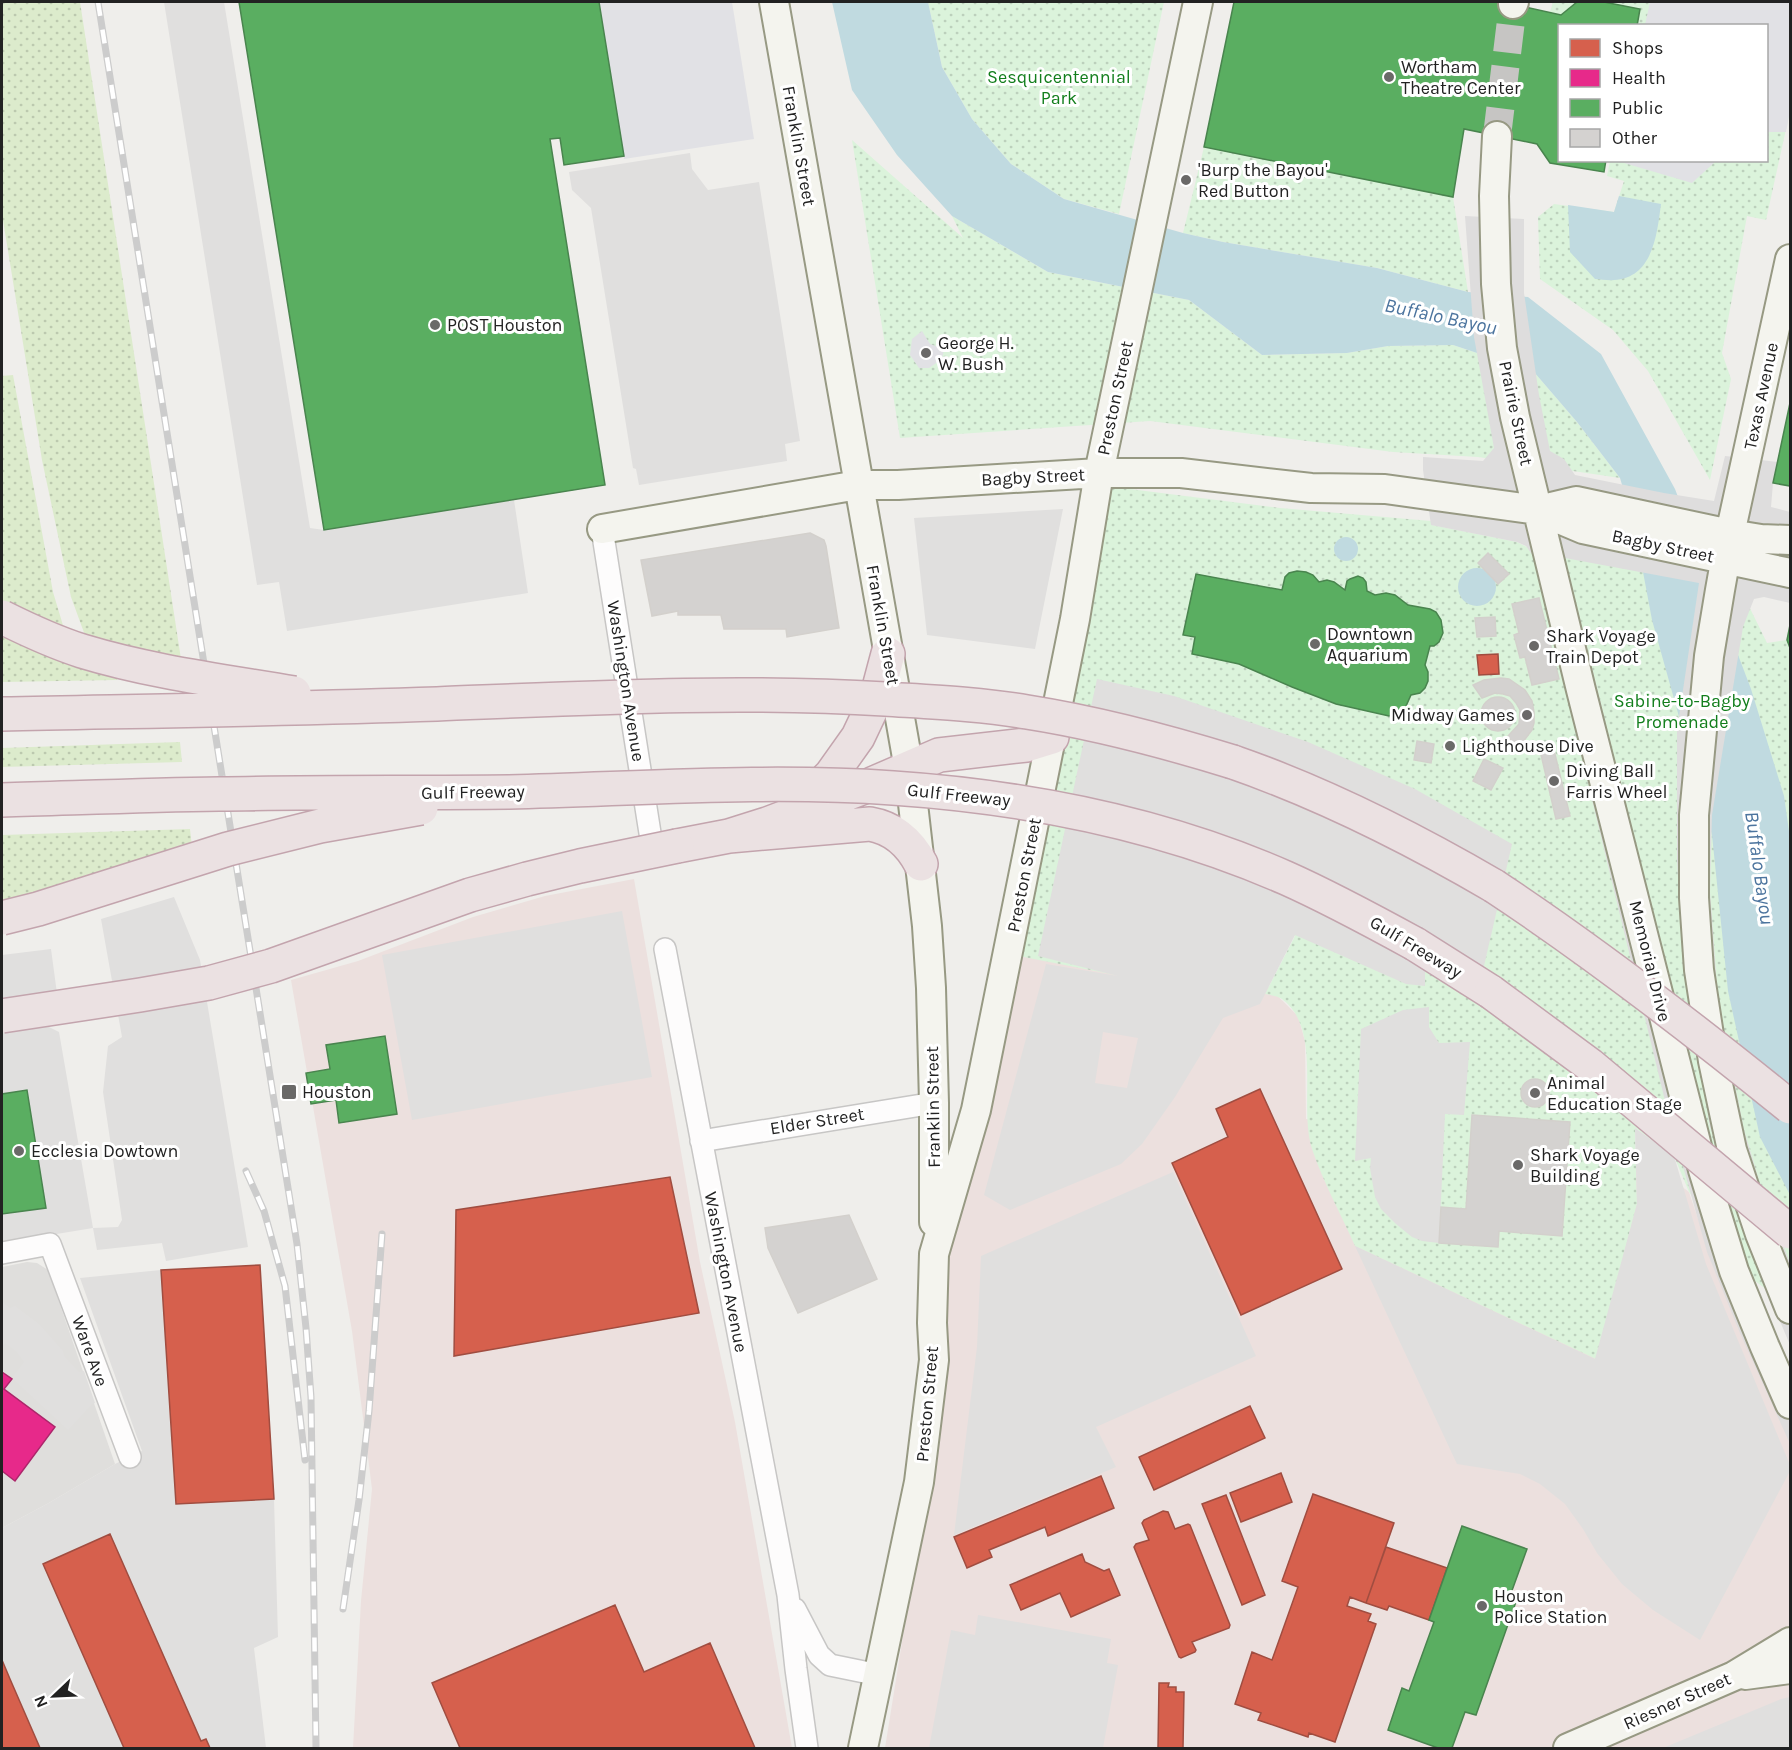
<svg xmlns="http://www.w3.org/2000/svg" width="1792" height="1750" viewBox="0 0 1792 1750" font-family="Karla,sans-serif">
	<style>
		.residential { fill: #dfdedc }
		.commercial { fill: #ece0de }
		.grass { fill: url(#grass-dots) }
		.park { fill: url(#park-dots) }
		.parking { fill: #e0dfde; fill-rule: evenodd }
		.plaza { fill: #e1e1e5 }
		.water { fill: #c0dae0 }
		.pier { fill: #dedddd }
		.shops { fill: #d6604d; stroke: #a04d40; stroke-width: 1.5 }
		.health { fill: #e7298a; stroke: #ac276b; stroke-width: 1.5 }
		.public { fill: #5aae61; stroke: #49844e; stroke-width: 1.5 }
		.building { fill: #d4d2d0; stroke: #d3d0cc; stroke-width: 1.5 }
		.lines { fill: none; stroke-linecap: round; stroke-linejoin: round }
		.secondary-tunnel { stroke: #c6c5c3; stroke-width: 28; stroke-dasharray: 28 14; stroke-linecap: butt }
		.street-casing { stroke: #c7c6c5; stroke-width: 24 }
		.secondary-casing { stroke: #979983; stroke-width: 32 }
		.highway-casing { stroke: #c3a4ad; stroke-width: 36 }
		.street { stroke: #fdfcfc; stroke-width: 21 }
		.secondary { stroke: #f4f4ee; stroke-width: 28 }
		.highway { stroke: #ebe1e2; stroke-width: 33 }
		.rail-casing { stroke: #ccc; stroke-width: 7 }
		.rail { stroke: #fff; stroke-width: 4.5; stroke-dasharray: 14; stroke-linecap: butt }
		.highway-bridge-casing { stroke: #c3a4ad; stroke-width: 36; stroke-linecap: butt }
		.highway-bridge { stroke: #ebe1e2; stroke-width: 33 }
		.poi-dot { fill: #6a6968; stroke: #fff; stroke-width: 2 }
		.labels { text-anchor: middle; stroke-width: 6; stroke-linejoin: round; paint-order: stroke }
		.poi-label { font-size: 18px; fill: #222; stroke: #fff; text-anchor: start }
		.park-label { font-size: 18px; fill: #127e1c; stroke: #fff }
		.street-label { font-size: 18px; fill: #222; stroke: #fff }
		.water-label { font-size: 20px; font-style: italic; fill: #4c749e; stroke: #fff }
	</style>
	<defs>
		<pattern id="grass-dots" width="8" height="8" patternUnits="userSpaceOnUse" patternTransform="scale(1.5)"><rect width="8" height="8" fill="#dcebcc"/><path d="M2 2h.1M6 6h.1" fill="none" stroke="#bcc9af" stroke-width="1.8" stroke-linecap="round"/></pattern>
		<pattern id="park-dots" width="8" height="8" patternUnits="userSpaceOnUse" patternTransform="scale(1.5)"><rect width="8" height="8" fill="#dbf3db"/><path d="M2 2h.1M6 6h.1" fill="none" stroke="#bcd0bc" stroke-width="1.8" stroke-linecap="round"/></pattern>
	</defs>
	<rect width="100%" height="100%" fill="#efeeeb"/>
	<path class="residential" d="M27,1262l10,1 11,7 67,194 -68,40 -45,24v-261z"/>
	<path class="commercial" d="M634,879l66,383 35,160 57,326h-439l8,-147 11,-112 -20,-158 -61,-351 67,-19 115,-44 72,-21z
		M1163,884l135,132 7,25 1,78 330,33 53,40 25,75 76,175v306h-905l61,-379 2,-111 66,-303z"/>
	<path class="grass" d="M2,2h78l101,657 -95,-21 -15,-41 -29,-137 -40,-246z
		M13,375l40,217 12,40 -63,-31v-225z
		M2,630l116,42 -1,8 -115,2z
		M180,742l2,20 -180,5v-19z
		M190,829l2,18 -190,59v-71z"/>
	<path class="park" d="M928,2h236l-45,212 -55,-15 -53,-35 -39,-45 -30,-52z
		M1553,2h24l-16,13 -11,-3z
		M1604,2h186v109l-24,109 -19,-4 -25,137 9,26 -21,101 -62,-109 -35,-41 -73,-51 -2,-62 16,-13 60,8 10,-31 -17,-5 3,-15 156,-1v-134l-129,-1 3,-16z
		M852,140l111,98 -11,-22 96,56 141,28 73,55 85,-2 41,-7 65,-1 81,27 43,50 43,56 -142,-21 -85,-5 -243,-31 -250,17z
		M1204,147l249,50 15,95 -91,-24 -154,-26 -40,-9z
		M1106,486l174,22 151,13 1,4 85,17 14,7 209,39 27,55 20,-3 3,8v659l-35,-26 -66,-89 -15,-36 -39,-28 2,76 -41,155 -241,-113c-14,-32 -32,-64 -43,-97 -14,-44 11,-120 -30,-150 -4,-3 -12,-4 -17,-5l30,-58 -164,42 -117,-23z"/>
	<path class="parking" d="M164,2h60l86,526 14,2 190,-30 14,93 -241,38 -8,-49 -22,3z
		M690,153l2,16 16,21 51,-8 41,259 -15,3 2,17 -148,24 -3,-16 -3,-1 -42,-260 -19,-18 -3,-18z
		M1063,509l-28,140 -108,-14 -13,-117z
		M1097,679l77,17 134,46 107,47 97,55 -28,122 -59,-3v23l-19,-2 -111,-49 -35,69 -37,14 -48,79 -33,47 -21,20 -111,46 -26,-15 62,-231 72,12 -80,-20zM1103,1032l35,6 -11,50 -32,-5z
		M174,897l26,63 48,287 -82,14 -4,-18 -65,7 -4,-22 -91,15v-288l49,-6 10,74 -16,2 14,7 34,196 25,-1 4,-7 -19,-128 5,-46 14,-9 -21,-118z
		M622,911l30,166 -240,43 -30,-165z
		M1429,1007v20l10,16 31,-1 -6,73 -19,-1 -6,129 -17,-2 -10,-4 -16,-13 -15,-15 -6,-12 -5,-29 1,-10 -16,3 6,-132 42,-19z
		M1635,1128l39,28 32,108 84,201v6l-90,169 -47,-30 -31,-26 -25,-31 -14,-24 -18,-25 -25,-20 -20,-10 -63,-10 -102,-218 240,113 42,-155z
		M1173,1172l83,184 -160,71 20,40 -162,68 23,-188 4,-91z
		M161,1270l15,234 98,-5 4,138 -24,11 12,100h-56l-4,-8 -5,1 -91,-207 -67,30 81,184h-84l-38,-88v-132l45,-24 68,-40 27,-13 -62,-173z
		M2,1302l8,6 5,-2 24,18 24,27 1,5 11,12 4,4 5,-1 11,32 -3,1 -24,26 -56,-52 12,-16 -7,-10 -12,-9 -1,2 -2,-2z
		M978,1615l133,24 -4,24 11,2 -15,83h-174l22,-118 24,5z
		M1790,1697v51h-127l118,-49z"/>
	<path class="plaza" d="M599,2h133l22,137 -130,20z
		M1650,2h140v109l-4,21h-19l-1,-106 -121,-1z
		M1614,160h102v1l-24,22z
		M922,331l8,13 14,5 -2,10 -13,9h-10l-9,-13 2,-16z"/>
	<path class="water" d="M832,2h96l14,65 30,52 39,45 53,35 119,34 40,9 154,26 91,24 60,5 73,57 74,135 76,200 33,107 6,42v357l-30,-58 -32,-146 -16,-156 -60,-215 -17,-91 -15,-51 -43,-56 -43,-50 -81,-27 -65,1 -41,7 -85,2 -73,-55 -141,-28 -96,-56 -55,-61 -45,-65z
		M1619,196l42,8c-4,30 -8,74 -47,76 -6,1 -13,-1 -19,-1l-25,-27 -2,-47 46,7z
		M1334 549a12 12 0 1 1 24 0a12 12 0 1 1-24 0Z
		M1458 587a19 19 0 1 1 38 0a19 19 0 1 1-38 0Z"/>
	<path class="pier" d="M1465,216l59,3v74l15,102 11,56 14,8 11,16 89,18 50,8 11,-45 53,6 -5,21 -2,24 19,5v91l-26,-6 -10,2 -11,28 -31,188 -2,77 8,108 26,130 19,64 27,69v82l-35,-83 -45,-135 -27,-161 -6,-106v-130l22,-147 -134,-25 134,544 39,141 52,126v75l-50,-111 -33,-81 -40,-143 -134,-553 -7,-10 -9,-4 -86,-17 -8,-55v-13l60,4 11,-13 -20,-111z"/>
	<path class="shops" d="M1498,654l1,20 -20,1 -2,-20z
		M1260,1089l82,180 -101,46 -69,-152 56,-26 -12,-28z
		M670,1177l29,136 -245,43 2,-146z
		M260,1265l14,234 -98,5 -15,-234z
		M1250,1406l15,32 -111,52 -15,-33z
		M1281,1473l11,29 -51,20 -11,-29z
		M1101,1476l13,32 -66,28 -3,-9 -56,23 3,7 -25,11 -13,-31z
		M1313,1494l81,29 -28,80 -16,-6 -3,9 24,8 -3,7 8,3 -41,118 -26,-9 -1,4 -50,-17 3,-7 -26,-9 17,-52 20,8 26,-73 -16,-6z
		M1226,1495l39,100 -23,10 -40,-101z
		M1163,1511l5,1 7,17 13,-5 2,1 40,100 -1,3 -37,14 4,8 -1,2 -14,6 -2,-1 -45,-110 2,-3 13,-4 -7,-17 2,-3z
		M110,1534l91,207 5,-2 4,9h-86l-81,-184z
		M1386,1547l61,21 -18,52 -40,-14 -2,4 -21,-7z
		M1082,1554l3,8 19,9 5,-2 11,26 -49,22 -11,-24 -39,17 -11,-25z
		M615,1605l29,67 66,-29 45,105h-295l-28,-65z
		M2,1660l8,19 30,69h-38z
		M1159,1683h10l-1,4h8v5h8l-1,56h-25z"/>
	<path class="health" d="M2,1372l10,7 -8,10 51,38 -40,54 -13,-10z"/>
	<path class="public" d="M239,2h360l25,154 -60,9 -4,-27 -10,1 55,346 -281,45z
		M1234,2h269l58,13 16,-13h27l36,7 -3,17h-77v134h46l-2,12 -54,-9 -13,-19 -73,-15 -11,68 -249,-50z
		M1790,403v83l-17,-3z
		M1297,571l9,1 7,3 6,7 8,-2 7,2 11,8 2,-9 3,-2 8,-3 5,2 3,4 1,9 8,4 11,-2 9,2 13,10 22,4 6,3 5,8 2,13 -4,9 -5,4h-4l-5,19 3,7v9l-3,7 -5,5 -9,2 -5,11 -5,6 -12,4 -53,-12 -44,-17 -53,-23 -47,-10 3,-17 -12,-2 13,-61 86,16 3,-13 4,-4z
		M1790,625v23l-3,-8z
		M385,1036l12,78 -58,9 -3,-23 -25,4 -5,-31 24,-4 -4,-24z
		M27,1090l19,118 -44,6v-120z
		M1462,1526l65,23 -17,47 7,3 -41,116 -11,-3 -13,36h-14l-50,-18 14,-42 7,3 25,-69 -5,-2z"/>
	<path class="building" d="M810,533l14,7 2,6 13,82 -52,9 -1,-8h-62l-3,-14h-43v-4l-26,5 -11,-56z
		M1488,553l21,21 -11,10 -20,-21z
		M1539,598l20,81 -27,6 -7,-28 -5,1 -6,-23 5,-2 -7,-29z
		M1495,617l1,19 -19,1 -2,-19z
		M1501,678l8,1 16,11 7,11 2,11v11l-2,7 -10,13 -8,4 -6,-11 11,-12 1,-14 -4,-7 -6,-7 -7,-2 -8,-1 -13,5 -9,-13 11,-5z
		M1481 714a17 17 0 1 1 34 0a17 17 0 1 1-34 0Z
		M1417,741l17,3 -3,19 -17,-3z
		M1445 747a5 5 0 1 1 10 0a5 5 0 1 1-10 0Z
		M1552,742l18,74 -14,3 -17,-73z
		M1484,759l19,9 -12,22 -18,-9z
		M1521 1093a14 14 0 1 1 28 0a14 14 0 1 1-28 0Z
		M1472,1115l98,7 -8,114 -63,-5 -1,16 -59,-4 2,-36 25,2z
		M849,1215l28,64 -79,34 -30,-65 -3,-20z"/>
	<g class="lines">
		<path class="secondary-tunnel" d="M1497,136l16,-132"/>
		<defs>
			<path id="street" d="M602,529l48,304
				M665,949l123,646 8,74 11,79
				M701,1141l233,-38
				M2,1253l48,-9 80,213
				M795,1609l24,46 11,10 49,10"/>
			<path id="secondary" d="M774,2l135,767 18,157 4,62 3,115v119
				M1513,4l1,-2
				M1497,136l-3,60 2,88 6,64 13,69 66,273 122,480 31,101 31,76 25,57
				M1790,259l-60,275 -10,56 -11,66 -15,159v83l5,72 14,91 19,89 28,84 30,75
				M1538,510l38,-9 154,33 31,5 29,1
				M602,529l256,-44h40l201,-12h82l130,15 74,1 153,21 45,19 207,44
				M1745,1675l45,-6
				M863,1748l56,-266 15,-122 -2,-37 2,-69 42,-144 99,-491 24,-146 99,-471
				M1568,1748l166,-72 56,-34"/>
			<path id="highway" d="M1233,762c92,32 177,75 261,124
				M805,801l26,-26 27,-38 18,-38 12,-45
				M729,836l38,-12 105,-40 67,-29 87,-10 26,-8
				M677,846l52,-10 141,-12c23,4 40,19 51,40
				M1415,944l76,48"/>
		</defs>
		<use href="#street" class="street-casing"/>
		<use href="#secondary" class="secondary-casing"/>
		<use href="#highway" class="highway-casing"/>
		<use href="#street" class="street"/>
		<use href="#secondary" class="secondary"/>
		<use href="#highway" class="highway"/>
		<defs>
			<path id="rail" d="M98,2l199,1242 9,84 5,69 5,351
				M246,1171l18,40 21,75 20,174
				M343,1609l16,-109 10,-89 13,-177"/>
		</defs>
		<use href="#rail" class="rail-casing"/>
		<use href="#rail" class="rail"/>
		<defs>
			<path id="highway-bridge" d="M2,617c26,13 52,25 80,34 69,21 141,30 212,42
				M2,714c145,-3 290,-5 435,-10 149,-6 299,-14 448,-5 47,3 95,5 142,13 70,11 138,29 206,50
				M2,800c72,-2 144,-5 217,-6 96,-2 193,-1 290,-2 127,-3 256,-13 384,-4 133,9 270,36 393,90 45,20 87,43 129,66
				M1494,886c103,68 201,144 296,221
				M2,918l36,-9 190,-60 92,-23 101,-18
				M1491,992l99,73 200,167
				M2,1016l138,-21 69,-12 62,-17 199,-71 57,-16 53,-13 97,-20"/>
		</defs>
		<use href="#highway-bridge" class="highway-bridge-casing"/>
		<use href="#highway-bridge" class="highway-bridge"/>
	</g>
	<g class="poi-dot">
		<circle cx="1389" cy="77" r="6"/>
		<circle cx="1186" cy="180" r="6"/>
		<circle cx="435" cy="325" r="6"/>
		<circle cx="926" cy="353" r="6"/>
		<circle cx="1315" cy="644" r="6"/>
		<circle cx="1534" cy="646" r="6"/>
		<circle cx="1527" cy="715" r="6"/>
		<circle cx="1450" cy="746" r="6"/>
		<circle cx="1554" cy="781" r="6"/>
		<rect x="281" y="1084" width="16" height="16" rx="3"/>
		<circle cx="1535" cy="1093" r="6"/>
		<circle cx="19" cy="1151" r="6"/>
		<circle cx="1518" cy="1165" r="6"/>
		<circle cx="1482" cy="1606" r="6"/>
	</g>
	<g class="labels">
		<g class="poi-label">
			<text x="1401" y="73">Wortham<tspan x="1401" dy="21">Theatre Center</tspan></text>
			<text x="1198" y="176">'Burp the Bayou'<tspan x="1198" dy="21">Red Button</tspan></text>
			<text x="447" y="331">POST Houston</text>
			<text x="938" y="349">George H.<tspan x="938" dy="21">W. Bush</tspan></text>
			<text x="1327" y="640">Downtown<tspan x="1327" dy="21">Aquarium</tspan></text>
			<text x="1546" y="642">Shark Voyage<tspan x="1546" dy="21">Train Depot</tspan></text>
			<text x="1515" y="721" text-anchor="end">Midway Games</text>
			<text x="1462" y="752">Lighthouse Dive</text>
			<text x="1566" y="777">Diving Ball<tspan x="1566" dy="21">Farris Wheel</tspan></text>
			<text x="1547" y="1089">Animal<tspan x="1547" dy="21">Education Stage</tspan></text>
			<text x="302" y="1098">Houston</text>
			<text x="31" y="1157">Ecclesia Dowtown</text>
			<text x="1530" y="1161">Shark Voyage<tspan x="1530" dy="21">Building</tspan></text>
			<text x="1494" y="1602">Houston<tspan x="1494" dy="21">Police Station</tspan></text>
		</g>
		<g class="park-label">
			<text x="1059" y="83">Sesquicentennial<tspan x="1059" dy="21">Park</tspan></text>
			<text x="1682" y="707">Sabine-to-Bagby<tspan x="1682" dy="21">Promenade</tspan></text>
		</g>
		<g class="street-label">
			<text transform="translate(799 146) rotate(80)" y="6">Franklin Street</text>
			<text transform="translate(1761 396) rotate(-78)" y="6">Texas Avenue</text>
			<text transform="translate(1115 398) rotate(-78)" y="6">Preston Street</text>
			<text transform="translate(1516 413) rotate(78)" y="6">Prairie Street</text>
			<text transform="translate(1033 477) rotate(-3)" y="6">Bagby Street</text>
			<text transform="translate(1663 546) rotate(12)" y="6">Bagby Street</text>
			<text transform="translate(883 625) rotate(80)" y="6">Franklin Street</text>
			<text transform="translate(626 681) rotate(81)" y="6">Washington Avenue</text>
			<text transform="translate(473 792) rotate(-1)" y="6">Gulf Freeway</text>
			<text transform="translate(959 795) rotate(6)" y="6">Gulf Freeway</text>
			<text transform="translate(1024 875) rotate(-79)" y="6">Preston Street</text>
			<text transform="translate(1416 947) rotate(31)" y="6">Gulf Freeway</text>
			<text transform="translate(1650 961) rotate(76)" y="6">Memorial Drive</text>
			<text transform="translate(933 1107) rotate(-91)" y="6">Franklin Street</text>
			<text transform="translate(817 1121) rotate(-9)" y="6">Elder Street</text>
			<text transform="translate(726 1272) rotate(79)" y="6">Washington Avenue</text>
			<text transform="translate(90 1351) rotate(70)" y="6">Ware Ave</text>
			<text transform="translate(927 1404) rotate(-85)" y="6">Preston Street</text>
			<text transform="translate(1677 1701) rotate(-24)" y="6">Riesner Street</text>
		</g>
		<g class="water-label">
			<text transform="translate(1441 316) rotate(12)" y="7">Buffalo Bayou</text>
			<text transform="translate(1760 868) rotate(82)" y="7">Buffalo Bayou</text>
		</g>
	</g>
	<rect width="1792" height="1750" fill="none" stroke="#222222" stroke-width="6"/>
	<rect x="1558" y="24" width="210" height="138" fill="#ffffff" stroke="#a7a7a7" stroke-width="1.5"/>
	<rect x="1570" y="39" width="30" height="18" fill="#d6604d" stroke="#a7a7a7" stroke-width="1.5"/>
	<text x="1612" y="54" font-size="18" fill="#222222">Shops</text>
	<rect x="1570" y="69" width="30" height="18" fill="#e7298a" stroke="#a7a7a7" stroke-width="1.5"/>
	<text x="1612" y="84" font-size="18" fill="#222222">Health</text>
	<rect x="1570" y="99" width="30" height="18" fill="#5aae61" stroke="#a7a7a7" stroke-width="1.5"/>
	<text x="1612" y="114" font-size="18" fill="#222222">Public</text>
	<rect x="1570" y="129" width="30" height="18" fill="#d4d2d0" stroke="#a7a7a7" stroke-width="1.5"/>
	<text x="1612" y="144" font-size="18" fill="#222222">Other</text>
	<g transform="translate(54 1696) rotate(247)" stroke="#ffffff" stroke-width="4.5" paint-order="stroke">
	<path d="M0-4.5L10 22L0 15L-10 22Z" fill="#222222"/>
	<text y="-9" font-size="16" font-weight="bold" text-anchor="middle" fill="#222222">N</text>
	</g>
</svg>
